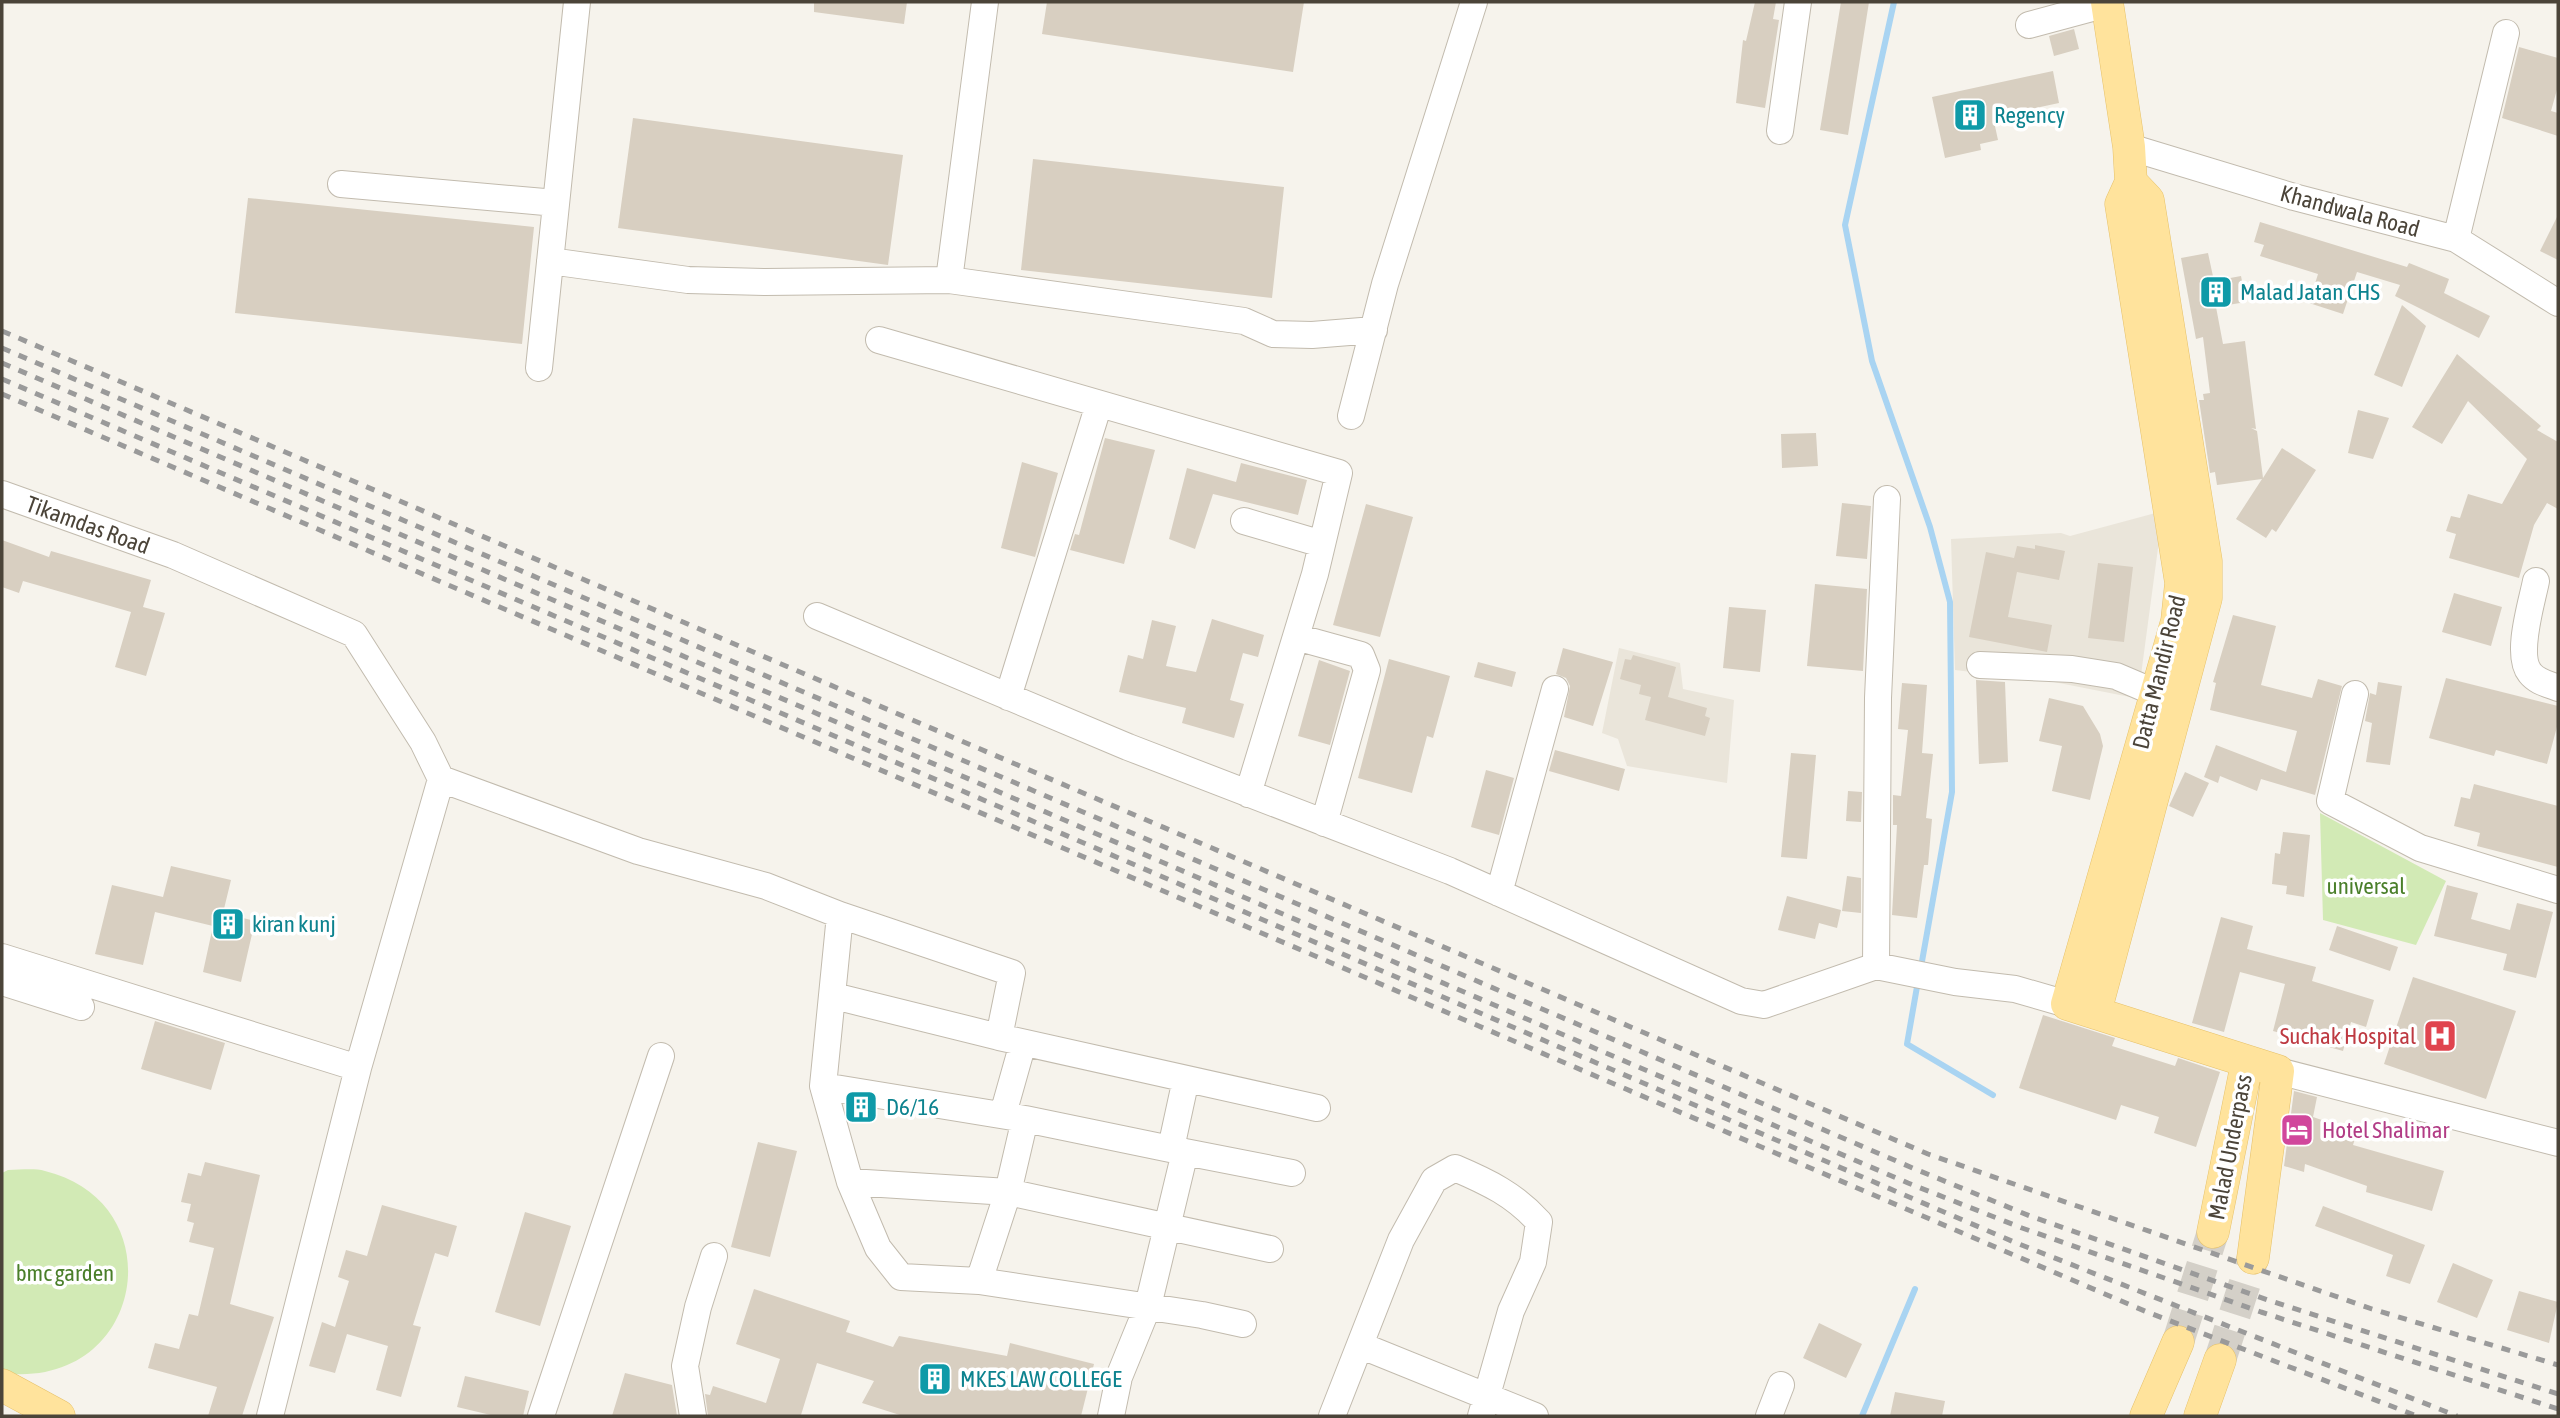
<svg xmlns="http://www.w3.org/2000/svg" width="2560" height="1418" viewBox="0 0 2560 1418" font-family="'Asap Condensed',sans-serif">
	<style>
		.residential { fill: #eae5da }
		.green { fill: #d2eab5 }
		.lines { fill: none; stroke-linecap: round; stroke-linejoin: round }
		.stream { stroke: #a9d4f2; stroke-width: 6 }
		.building { fill: #d8cfc1 }
		.major-tunnel { stroke: #d4d0c8; stroke-width: 32; stroke-dasharray: 32 16; stroke-linecap: butt }
		.minor-casing { stroke: #c2bbae; stroke-width: 28 }
		.major-casing { stroke: #e6c16a; stroke-width: 33 }
		.minor { stroke: #fff; stroke-width: 26 }
		.major { stroke: #ffe39c; stroke-width: 32 }
		.rail { stroke: #9a9a9a; stroke-width: 5; stroke-dasharray: 9 9; stroke-linecap: butt }
		.labels { text-anchor: middle; stroke-width: 7; stroke-linejoin: round; paint-order: stroke }
		.culture-label { font-size: 23px; fill: #0d838f; stroke: #fff; text-anchor: start }
		.street-label { font-size: 23px; fill: #4b4439; stroke: #fff }
		.park-label { font-size: 23px; fill: #4a7f2a; stroke: #fff }
		.health-label { font-size: 23px; fill: #be3a42; stroke: #fff; text-anchor: end }
		.hotel-label { font-size: 23px; fill: #b23c85; stroke: #fff; text-anchor: start }
	</style>
	<rect width="100%" height="100%" fill="#f6f3ec"/>
	<path class="residential" d="M2163,511l-22,164 -11,22 -76,-15 -99,-12 -4,-131 110,-6 9,3z
		M1619,648l61,15 3,26 51,11 -7,83 -100,-17 -9,-27 -16,-6z"/>
	<path class="green" d="M2320,813l126,68 -30,64 -93,-25z
		M8,1170c12,0 26,-2 37,1 131,32 100,220 -43,202v-200z"/>
	<g class="lines">
		<path class="stream" d="M1894,2l-49,223 27,136 58,166 20,75 2,190 -31,175
			M1918,981l-11,63 86,51
			M1862,1416l53,-127"/>
	</g>
	<path class="building" d="M814,2h93l-3,22 -90,-12z
		M1047,2h257l-11,70 -251,-38z
		M1755,2h21l-3,17 6,1 -14,88 -29,-5 7,-63 3,1z
		M1841,2h28l-21,133 -28,-5z
		M2074,29l5,20 -25,7 -5,-20z
		M2519,47l39,11v28l-7,25 7,2v23l-56,-18z
		M2053,71l6,32 -66,14 5,23 -18,4 1,6 -36,8 -13,-61z
		M633,118l270,37 -15,110 -270,-37z
		M1033,159l251,28 -12,111 -251,-28z
		M248,198l286,29 -12,117 -287,-31z
		M2558,215v45l-18,-9z
		M2260,222l147,45 2,-4 40,16 -5,14 46,23 -11,22 -84,-42 5,-11 -43,-13 -14,42 -34,-11 9,-29 -58,-18 4,-11 -10,-3z
		M2208,253l6,28 27,-5 5,26 -30,5 7,37 22,-3 11,88 -5,-1 6,3 6,47 19,-30 34,22 -40,62 -4,-3 -6,9 -30,-19 26,-40 -45,6 -2,-13 -5,1 -11,-73h5l-1,-6 7,-1 -7,-56 -7,2 -15,-81z
		M2402,305l24,21 -24,61 -28,-12z
		M2457,354l84,72 -4,4 21,12v67l-11,-6 -13,22 -15,53 -70,-20 7,-24 -10,-3 5,-15 9,2 8,-24 34,10 25,-45 -59,-58 -26,43 -30,-17z
		M2358,410l31,8 -16,41 -25,-6z
		M1816,433l2,33 -36,2 -1,-34z
		M1105,438l50,12 -31,114 -54,-14 5,-16 4,1z
		M1022,462l36,11 -23,84 -34,-9z
		M1241,463l66,17 -9,35 -85,-21 -18,55 -26,-10 18,-71 49,14z
		M1842,503l29,3 -4,53 -31,-3z
		M1366,504l47,13 -33,120 -47,-12z
		M2,540l47,17 2,-6 100,29 -8,27 22,6 -19,63 -31,-9 16,-55 -108,-31 -4,12 -17,-6z
		M2035,545l30,6 -6,29 -42,-8 -9,45 44,8 -5,27 -78,-15 17,-85 28,6 3,-12 18,3z
		M2098,563l35,4 -9,75 -36,-4z
		M1815,584l52,5 -4,82 -56,-5z
		M2454,593l48,14 -11,39 -49,-14z
		M1729,607l37,3 -6,62 -37,-4z
		M2233,615l43,11 -15,59 51,13 6,-19 24,7 -27,109 -54,-16 -4,12 -37,-15 -2,7 -14,-6 12,-32 70,27 11,-41 -87,-21 6,-27 -3,-1z
		M1212,619l52,16 -6,22 -15,-4 -13,47 14,4 -10,34 -52,-15 4,-15 -67,-16 9,-37 15,4 9,-39 24,6 -10,40 30,6z
		M1563,648l50,14 -20,64 -29,-9 6,-31 -4,-8 -10,-4z
		M1633,655l43,12 -8,30 39,11 -2,8 5,2 -5,18 -60,-16 6,-23 -12,-3 2,-9 -21,-6 5,-20 6,1z
		M1389,659l61,17 -17,62 -6,-2 -15,57 -54,-15z
		M1319,660l31,11 -20,74 -32,-9z
		M1478,662l38,10 -4,15 -38,-10z
		M2446,678l112,28v17l-11,41 -51,-14 -2,6 -65,-18z
		M1976,680l29,2 3,80 -29,2z
		M2378,682l24,4 -12,79 -24,-3 6,-39 -7,-2 5,-28 6,2z
		M1902,683l25,2 -5,68 11,1 -7,64 6,1 -4,46h-4l-7,53 -25,-3 5,-90h-4v-30l8,1 7,-66 -10,-1z
		M2049,698l34,8 17,28 3,12 -13,54 -38,-9 10,-45 -23,-5z
		M1555,750l70,19 -6,22 -70,-20z
		M1791,753l25,2 -9,104 -26,-2z
		M1486,770l28,8 -15,57 -28,-8z
		M2185,772l24,11 -16,34 -24,-11z
		M2474,784l84,22v61l-81,-21 3,-13 -26,-7 7,-29 9,2z
		M1848,791l14,1 -1,30 -15,-1z
		M2283,832l27,3 -6,62 -18,-3 1,-8 -15,-2 3,-31 5,1z
		M171,866l60,14 -8,33 32,8 -14,61 -38,-10 10,-46 -58,-14 -12,53 -48,-11 17,-69 51,12z
		M1847,876l14,2v35l-19,-2z
		M2447,885l31,8 -7,26 39,11 7,-27 36,9 -17,66 -33,-8 4,-16 -73,-18z
		M1787,896l54,14 -4,18 -18,-5 -4,16 -37,-9z
		M2221,917l32,9 -6,23 69,18 -4,14 62,19 -8,27 -15,-5 -8,29 -70,-20 12,-47 -45,-12 -16,60 -32,-9z
		M2337,926l61,21 -8,24 -61,-21z
		M2413,977l103,34 -30,88 -102,-35z
		M2043,1015l72,23 -3,8 63,20 3,-8 42,14 -24,75 -42,-14 5,-16 -38,-12 -5,15 -97,-32z
		M155,1021l70,22 -14,47 -70,-21z
		M2294,1091l23,6 -4,20 44,15 -4,13 91,26 -12,40 -66,-19 1,-6 -62,-22 -1,8 -20,-6z
		M758,1142l39,9 -27,106 -39,-10z
		M205,1162l55,13 -30,129 44,13 -32,99h-34l9,-29 -69,-19 7,-25 24,6 10,-35 9,2 16,-68 -25,-6 5,-19 -7,-2 4,-17 -10,-2 7,-29 13,3z
		M382,1205l75,21 -9,31 -13,-4 -22,72 8,2 -20,70 -25,-7 12,-44 -41,-12 -12,39 -26,-7 13,-44 13,5 14,-46 -11,-4 8,-27 21,6z
		M2323,1206l102,39 -15,39 -24,-8 7,-21 -78,-29z
		M525,1212l46,14 -31,100 -45,-14z
		M2453,1263l40,17 -16,38 -40,-16z
		M754,1289l96,32 -4,11 47,15 6,-11 108,20 3,-13 84,21 -13,52h-178l-41,-13 12,-22 -57,-18 -16,52 -93,1 -3,-22 5,1 3,-9 53,17 14,-44 -44,-15z
		M2519,1291l39,11 -9,41 -42,-13z
		M1819,1323l43,21 -16,34 -43,-20z
		M625,1373l47,12 5,31h-65z
		M465,1376l64,15 -6,25h-28l-38,-9z
		M1895,1392l50,9 -3,15h-52z"/>
	<g class="lines">
		<path class="major-tunnel" d="M2178,1342l35,-110
			M2220,1360l33,-102"/>
		<defs>
			<path id="minor" d="M985,2l-36,278 295,41 29,13 39,1 62,-5
				M2029,25l78,-21
				M1780,131l18,-129
				M2129,147l165,50 162,42 102,64
				M341,184l215,19
				M2456,239l50,-206
				M550,261l138,19 77,2 184,-2
				M879,340l460,133 -24,101 -67,220
				M539,368l38,-366
				M1351,416l34,-132 89,-282
				M2,494l171,61 181,79 69,108 18,37
				M1244,521l78,23
				M2536,581c-4,21 -21,74 -6,92 7,9 18,11 28,15
				M817,616l311,131 322,124 291,130 23,4 112,-39 79,16 60,7 52,15
				M1296,637l65,18 6,15 -43,153
				M1980,665l92,4 44,7 40,17
				M2355,694l-25,107 90,47 138,42
				M1008,697l91,-293
				M1499,893l56,-204
				M2,957l356,111
				M1876,966l2,-268 9,-199
				M2,982l79,25
				M834,996l165,41 13,-64 -172,-58
				M999,1037l318,71
				M2278,1071l280,72
				M823,1086l202,33 -17,73 -29,89 223,34 41,9
				M1003,1114l20,-71
				M1025,1119l160,33 -37,154 -29,71 -8,39
				M1171,1148l15,-69
				M1185,1152l107,21
				M850,1182l28,66 23,29 78,4
				M1362,1346l173,70
				M270,1416l88,-348 83,-289 197,72 128,35 74,29 -17,171 27,96 158,10 262,57
				M541,1416l120,-360
				M693,1416l-8,-50 13,-59 16,-51
				M1332,1416l69,-176 33,-60 21,-12c33,14 60,27 84,54l-6,40 -22,49 -30,105
				M1769,1416l12,-31"/>
			<path id="major" d="M2107,2l22,145 2,35 -10,22 60,379 -4,38 -110,383 211,67 -25,187
				M2095,1013l111,-415v-37l-58,-361 -17,-18
				M2213,1232l34,-169
				M2,1385l57,31
				M2146,1416l32,-74
				M2200,1416l20,-56"/>
		</defs>
		<use href="#minor" class="minor-casing"/>
		<use href="#major" class="major-casing"/>
		<use href="#minor" class="minor"/>
		<use href="#major" class="major"/>
		<path class="rail" d="M2,331l1926,823 444,155 186,56
			M2,348l1913,821 115,47 238,84 290,94
			M2,363l1906,820 114,45 239,84 297,97
			M2,379l2012,863 443,174
			M2,394l2145,918 270,104"/>
	</g>
	<defs>
		<symbol id="building-square" viewBox="-11 -11 22 22"><rect x="-9" y="-9" width="18" height="18" rx="4" fill="#0f9aa8" stroke="#fff"/><path d="M-4-6H4V6H1V3H-1V6H-4ZM-2.5-4.3h1.7v1.8h-1.7ZM.8-4.3h1.7v1.8H.8ZM-2.5-1h1.7V.8h-1.7ZM.8-1h1.7V.8H.8Z" fill="#fff"/></symbol>
		<symbol id="hospital-square" viewBox="-11 -11 22 22"><rect x="-9" y="-9" width="18" height="18" rx="4" fill="#e0444e" stroke="#fff"/><path d="M-5-5h3v3.5h4V-5h3V5h-3V1.5h-4V5h-3Z" fill="#fff"/></symbol>
		<symbol id="hotel-square" viewBox="-11 -11 22 22"><rect x="-9" y="-9" width="18" height="18" rx="4" fill="#d1479c" stroke="#fff"/><path d="M-6-4.5h1.5V1H6V5H4.5V3h-9V5H-6ZM-4 0a1.8 1.8 0 1 1 3.6 0ZM.5 0V-2.5h3Q6-2.5 6 0Z" fill="#fff"/></symbol>
	</defs>
	<g fill-rule="evenodd">
		<use href="#building-square" x="1951" y="96" width="38" height="38"/>
		<use href="#building-square" x="2197" y="273" width="38" height="38"/>
		<use href="#building-square" x="209" y="905" width="38" height="38"/>
		<use href="#hospital-square" x="2421" y="1017" width="38" height="38"/>
		<use href="#building-square" x="842" y="1088" width="38" height="38"/>
		<use href="#hotel-square" x="2278" y="1111" width="38" height="38"/>
		<use href="#building-square" x="916" y="1360" width="38" height="38"/>
	</g>
	<g class="labels">
		<g class="culture-label">
			<text x="1994" y="123">Regency</text>
			<text x="2240" y="300">Malad Jatan CHS</text>
			<text x="252" y="932">kiran kunj</text>
			<text x="886" y="1115">D6/16</text>
			<text x="960" y="1387">MKES LAW COLLEGE</text>
		</g>
		<g class="street-label">
			<text transform="translate(2350 211) rotate(15)" y="8">Khandwala Road</text>
			<text transform="translate(88 525) rotate(20)" y="8">Tikamdas Road</text>
			<text transform="translate(2159 672) rotate(-76)" y="8">Datta Mandir Road</text>
			<text transform="translate(2230 1147) rotate(-79)" y="8">Malad Underpass</text>
		</g>
		<g class="park-label">
			<text x="2366" y="894">universal</text>
			<text x="65" y="1281">bmc garden</text>
		</g>
		<g class="health-label">
			<text x="2416" y="1044">Suchak Hospital</text>
		</g>
		<g class="hotel-label">
			<text x="2322" y="1138">Hotel Shalimar</text>
		</g>
	</g>
	<rect width="2560" height="1418" fill="none" stroke="#4b4439" stroke-width="7"/>
</svg>
